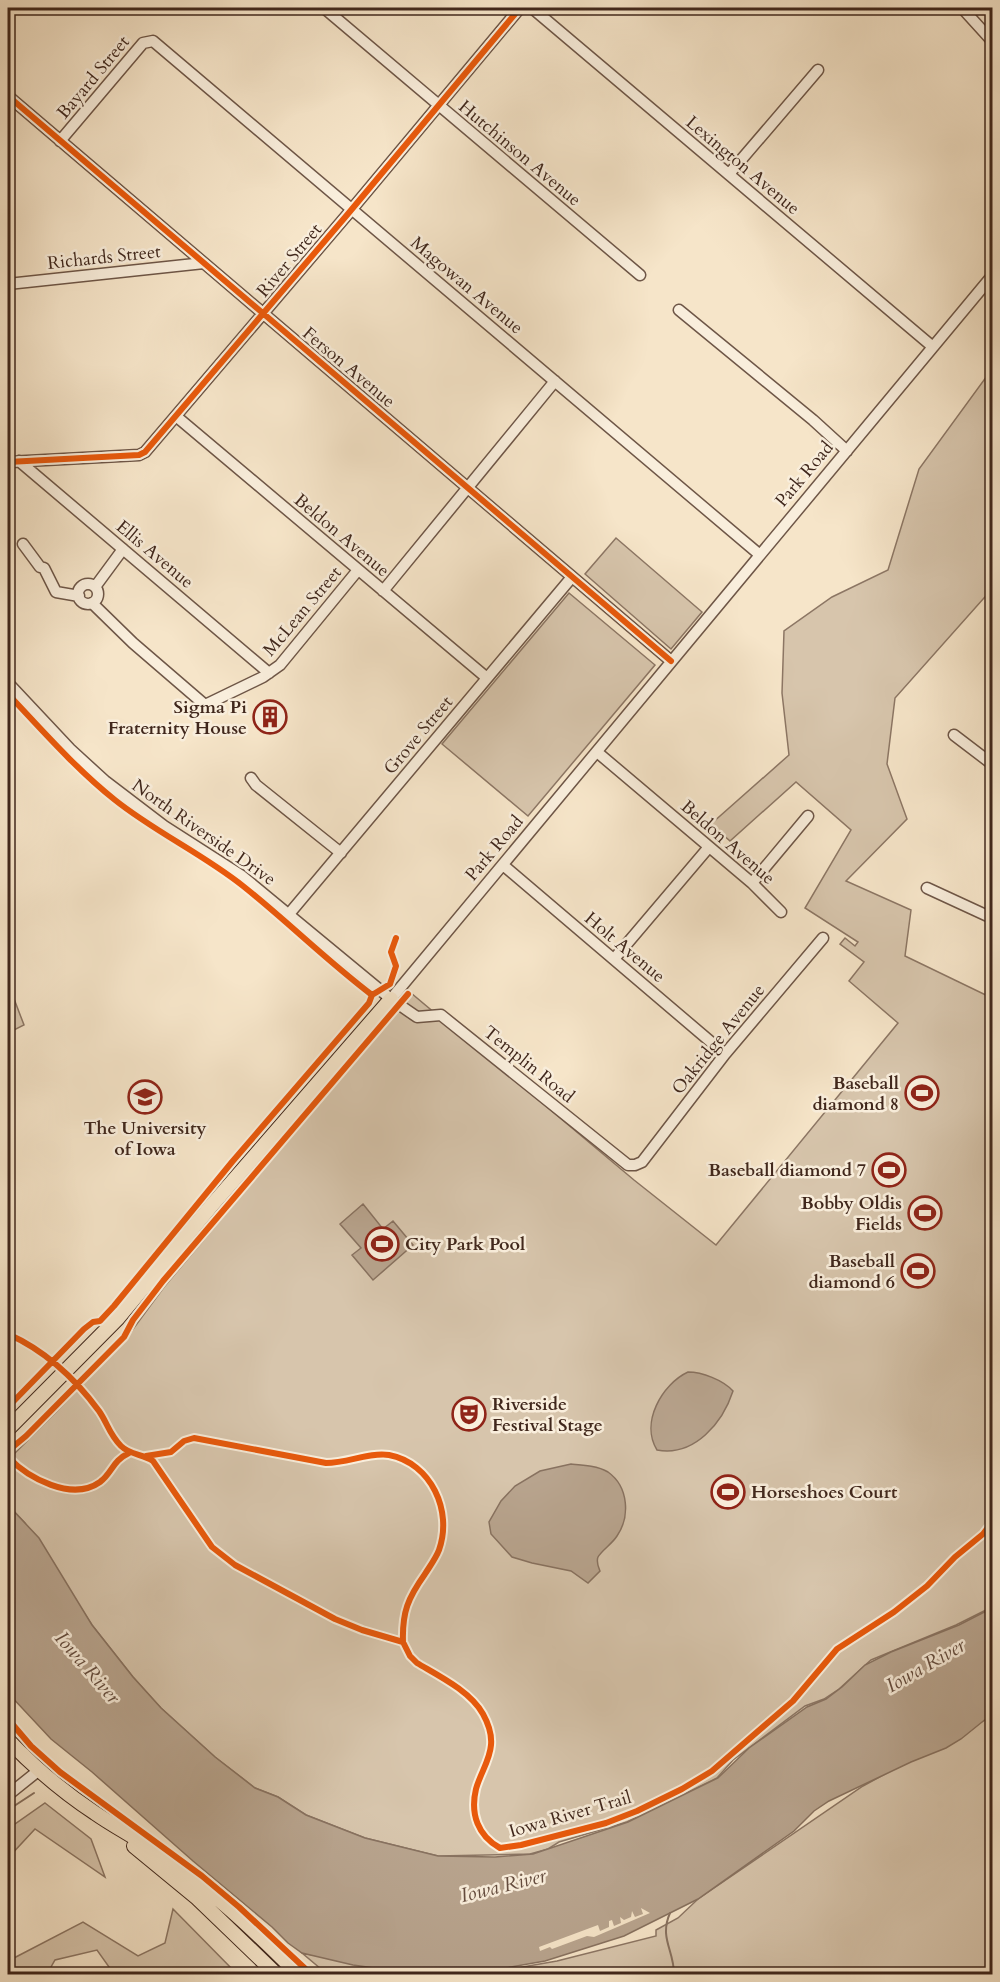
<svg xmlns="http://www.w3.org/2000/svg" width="1000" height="1982" viewBox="0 0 1000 1982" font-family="Cardo,serif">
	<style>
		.green { fill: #d7c5ac; stroke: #8c7664; stroke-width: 1.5 }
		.water { fill: #b8a48e; stroke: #887260; stroke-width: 1.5 }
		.pier { fill: #f6e5c9 }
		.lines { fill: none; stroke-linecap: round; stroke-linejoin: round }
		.stream { stroke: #887260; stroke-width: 2 }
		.minor-casing { stroke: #6e5647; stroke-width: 13 }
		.major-casing { stroke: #40271c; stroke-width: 16 }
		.minor { stroke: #f9eedc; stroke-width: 10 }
		.major { stroke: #f6e5c9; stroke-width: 14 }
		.cycleway-casing { stroke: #f9eedc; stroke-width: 10 }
		.cycleway { stroke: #e8590c; stroke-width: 6 }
		.labels { text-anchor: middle; stroke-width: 5; stroke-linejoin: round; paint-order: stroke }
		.street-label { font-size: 18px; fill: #40271c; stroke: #f9eedc }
		.poi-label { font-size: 18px; font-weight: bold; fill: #40271c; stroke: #f9eedc; text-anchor: end }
		.water-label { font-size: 20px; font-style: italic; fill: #644c3e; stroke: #f9eedc }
	</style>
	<rect width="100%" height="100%" fill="#f6e5c9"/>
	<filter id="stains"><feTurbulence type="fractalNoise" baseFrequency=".00333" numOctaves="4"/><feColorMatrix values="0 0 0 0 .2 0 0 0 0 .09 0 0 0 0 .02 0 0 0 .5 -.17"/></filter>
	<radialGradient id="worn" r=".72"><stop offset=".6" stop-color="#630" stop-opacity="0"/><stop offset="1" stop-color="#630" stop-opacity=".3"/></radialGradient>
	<path class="green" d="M992,369v220l-97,109 -8,66 20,55 -61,62 65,29 -6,46 87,42v609l-36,18 -85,35 -32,29 -15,10 -19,7 -72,54 -16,18 -90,44 -68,20 -11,7 -18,5 -92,2 -73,-18 -59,-23 -28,-18 -23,-9 -40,-31 -54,-49 -28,-31 -41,-52 -67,-102 -17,-18v-45l49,-49 71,-75 36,-49 247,-294 223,187 82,65 182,-222 -49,-42 15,-19 -24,-18 5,-6 10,8 3,-4 -53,-34 46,-78 -55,-48 -66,59 -19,-17 78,-69 -7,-62 2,-62 48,-34 56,-27 31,-101z
		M616,538l86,74 -31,37 -86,-75z
		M569,593l86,72 -127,151 -86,-72z
		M8,983l16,42 -16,8z
		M992,1716v258h-509l74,-13 99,-25v-6l22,-12 20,-19 165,-113z
		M45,1803l46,36 14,38 -70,-48 -27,29v-29z
		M173,1909l64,65h-123l-17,-24 -42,10 -8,14h-39v-18l4,3 71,-37 55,34 27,-13z
		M302,1953l114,21h-89z"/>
	<path class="water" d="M363,1204l20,25 10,-8 20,24 -40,35 -21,-25 9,-7 -21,-24z
		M688,1372c14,0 35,8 45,19 -10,31 -38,66 -76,59 -17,-27 5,-66 31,-78z
		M571,1464c12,1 27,2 37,8 21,15 22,45 9,64 -5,8 -15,14 -19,21 -2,5 0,9 2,14l-12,12 -17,-12 -39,-8 -20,-6 -21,-23 -2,-12 12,-21 14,-15 25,-15z
		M8,1505l31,33 53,87 41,52 28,31 54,49 40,31 23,9 28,18 59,23 73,18 57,1 38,-3 95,-32 90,-44 31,-30 58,-41 19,-8 16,-12 23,-22 26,-13 68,-27 33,-17v106l-31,25 -15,9 -35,14 -82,39 -15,10 -20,20 -96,68 -74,37 -79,25 -62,11 -67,2 -63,-9 -51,-12 -14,-10 -16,-16 -79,-66 -101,-89 -41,-33 -43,-46z"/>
	<path class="pier" d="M641,1908l9,5 -56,24 -7,-1 -35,13 -2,-2 -10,4 -1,-4 59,-22 2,6 9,-4v-6l3,-1 2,6 7,-3 -1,-6 4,3 7,-3 1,-6 3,6 8,-3z"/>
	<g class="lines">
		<path class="stream" d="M8,1810l26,-17
			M670,1913c-11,25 4,37 4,61"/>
		<defs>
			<path id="minor" d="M324,8l316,267
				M532,8l401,339
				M962,8l30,33
				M8,96l663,565
				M60,141l83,-98 10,-2 607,514
				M729,174l89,-104
				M8,284l196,-21
				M679,310l134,110 34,31
				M177,417l310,261
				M19,461l250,212
				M8,462l131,-7 6,-3 202,-237 173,-207
				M23,544l17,23 4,1 12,24 23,4
				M78 594a10 10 0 1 1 20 0a10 10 0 1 1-20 0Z
				M95,587l28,-38
				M383,591l172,-210
				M92,603l41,40 72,62 58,-28 17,-12 78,-95
				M8,683l62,66 35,32 59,45 78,50 149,123 26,18 24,-2 187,150h7l7,-3 83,-108 98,-116
				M954,735l38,29
				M597,752l155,131 29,29
				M251,778l5,7 85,68
				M503,865l222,189
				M752,883l56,-67
				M927,888l65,30
				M289,914l283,-337
				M614,959l95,-112
				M391,999l601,-723
				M8,1795l30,-24"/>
			<path id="major" d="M8,1429l110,-111 94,-113 179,-206
				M8,1740c27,28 55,52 87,73 20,14 42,25 62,39 52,35 98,79 141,122
				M134,1846l62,51 80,77"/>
		</defs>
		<use href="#minor" class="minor-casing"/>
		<use href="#major" class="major-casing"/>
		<use href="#minor" class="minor"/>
		<use href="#major" class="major"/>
		<defs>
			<path id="cycleway" d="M8,96l663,565
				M8,462l131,-7 6,-3 202,-237 173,-207
				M8,694c34,36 68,75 107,106 40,32 88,54 128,86 44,35 84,75 129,109
				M8,1334c38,17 66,43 91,77 9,13 10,23 22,35 9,9 22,8 32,15l59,86 23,18 100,54 27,11 41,12 7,14 7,7c22,13 53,28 66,51 5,9 9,20 8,31 -1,15 -11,29 -15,44 -6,25 2,47 24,59l21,-3 85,-22 31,-12 45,-22 30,-18 81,-70 44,-52 57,-37 33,-26 28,-29 28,-23 7,-9 2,-8
				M8,1407l76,-78 9,-7 7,-1 14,-15 118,-144 137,-159 3,-8 18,-11 6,-18 -5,-14 5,-14
				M8,1451l18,-15 98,-99 9,-17 30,-39 245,-287
				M146,1456l25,-4 13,-11 10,-3 132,25c22,0 43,-11 63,-8 42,8 64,56 50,95 -3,8 -9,16 -14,24 -17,24 -23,38 -22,68
				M8,1457c20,21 64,45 92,25 13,-10 12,-21 29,-29
				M8,1719l23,27 29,26 142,104 37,31 72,67"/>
		</defs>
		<use href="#cycleway" class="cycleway-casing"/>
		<use href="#cycleway" class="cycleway"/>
	</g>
	<defs>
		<symbol id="building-ring" viewBox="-11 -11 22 22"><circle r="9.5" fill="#f9eedc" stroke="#8f2418" stroke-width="1.5"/><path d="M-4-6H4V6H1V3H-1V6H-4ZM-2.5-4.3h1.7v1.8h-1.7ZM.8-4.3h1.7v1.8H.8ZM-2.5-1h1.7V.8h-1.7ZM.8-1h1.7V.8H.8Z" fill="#8f2418"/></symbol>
		<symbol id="stadium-ring" viewBox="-11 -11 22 22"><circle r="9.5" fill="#f9eedc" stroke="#8f2418" stroke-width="1.5"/><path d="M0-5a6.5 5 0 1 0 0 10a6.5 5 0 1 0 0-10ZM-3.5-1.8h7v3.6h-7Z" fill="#8f2418"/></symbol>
		<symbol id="university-ring" viewBox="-11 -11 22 22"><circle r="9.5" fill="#f9eedc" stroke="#8f2418" stroke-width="1.5"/><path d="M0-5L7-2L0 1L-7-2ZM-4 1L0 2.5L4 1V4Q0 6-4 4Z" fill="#8f2418"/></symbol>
		<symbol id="theatre-ring" viewBox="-11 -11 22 22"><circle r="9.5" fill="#f9eedc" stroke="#8f2418" stroke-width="1.5"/><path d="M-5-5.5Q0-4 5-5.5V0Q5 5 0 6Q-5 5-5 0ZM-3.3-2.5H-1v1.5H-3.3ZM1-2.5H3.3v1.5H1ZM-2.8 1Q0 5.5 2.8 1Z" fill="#8f2418"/></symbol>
	</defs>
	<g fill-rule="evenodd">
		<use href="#building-ring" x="251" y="698" width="38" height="38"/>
		<use href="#stadium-ring" x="903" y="1074" width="38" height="38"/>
		<use href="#university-ring" x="126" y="1078" width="38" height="38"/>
		<use href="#stadium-ring" x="870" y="1151" width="38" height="38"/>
		<use href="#stadium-ring" x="906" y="1194" width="38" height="38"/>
		<use href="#stadium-ring" x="363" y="1225" width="38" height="38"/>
		<use href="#stadium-ring" x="899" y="1252" width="38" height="38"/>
		<use href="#theatre-ring" x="450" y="1395" width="38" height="38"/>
		<use href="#stadium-ring" x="709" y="1473" width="38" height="38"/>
	</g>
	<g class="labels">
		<g class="street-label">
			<text transform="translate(93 77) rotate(-50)" y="6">Bayard Street</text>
			<text transform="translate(520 153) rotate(40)" y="6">Hutchinson Avenue</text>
			<text transform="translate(743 165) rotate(40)" y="6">Lexington Avenue</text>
			<text transform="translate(104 257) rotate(-6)" y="6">Richards Street</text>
			<text transform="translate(289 260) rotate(-50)" y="6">River Street</text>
			<text transform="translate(467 285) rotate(40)" y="6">Magowan Avenue</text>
			<text transform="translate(349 367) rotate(40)" y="6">Ferson Avenue</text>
			<text transform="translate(804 474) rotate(-50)" y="6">Park Road</text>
			<text transform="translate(342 535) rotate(40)" y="6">Beldon Avenue</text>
			<text transform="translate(155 554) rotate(40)" y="6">Ellis Avenue</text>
			<text transform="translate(302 611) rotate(-50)" y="6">McLean Street</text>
			<text transform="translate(418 735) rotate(-50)" y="6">Grove Street</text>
			<text transform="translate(204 832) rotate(35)" y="6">North Riverside Drive</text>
			<text transform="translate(728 842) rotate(41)" y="6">Beldon Avenue</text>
			<text transform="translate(494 848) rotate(-50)" y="6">Park Road</text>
			<text transform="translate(625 947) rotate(40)" y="6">Holt Avenue</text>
			<text transform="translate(718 1039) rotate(-51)" y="6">Oakridge Avenue</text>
			<text transform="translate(529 1064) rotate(39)" y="6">Templin Road</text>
			<text transform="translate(570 1814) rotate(-16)" y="6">Iowa River Trail</text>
		</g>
		<g class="poi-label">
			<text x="247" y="713">Sigma Pi<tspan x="247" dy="21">Fraternity House</tspan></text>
			<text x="899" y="1089">Baseball<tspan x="899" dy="21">diamond 8</tspan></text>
			<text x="145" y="1134" text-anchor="middle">The University<tspan x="145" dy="21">of Iowa</tspan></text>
			<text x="866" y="1176">Baseball diamond 7</text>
			<text x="902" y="1209">Bobby Oldis<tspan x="902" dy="21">Fields</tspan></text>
			<text x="405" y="1250" text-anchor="start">City Park Pool</text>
			<text x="895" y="1267">Baseball<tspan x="895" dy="21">diamond 6</tspan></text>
			<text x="492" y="1410" text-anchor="start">Riverside<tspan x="492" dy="21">Festival Stage</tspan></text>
			<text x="751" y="1498" text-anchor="start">Horseshoes Court</text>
		</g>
		<g class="water-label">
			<text transform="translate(925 1665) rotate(-30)" y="7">Iowa River</text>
			<text transform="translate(88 1667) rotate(49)" y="7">Iowa River</text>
			<text transform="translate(503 1885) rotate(-14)" y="7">Iowa River</text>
		</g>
	</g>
	<rect width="1000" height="1982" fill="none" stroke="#f6e5c9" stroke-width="30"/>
	<rect x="9" y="9" width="982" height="1964" fill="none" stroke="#40271c" stroke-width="3"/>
	<rect x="15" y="15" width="970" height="1952" fill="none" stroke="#40271c" stroke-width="1.5"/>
	<rect width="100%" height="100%" filter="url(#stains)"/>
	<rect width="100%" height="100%" fill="url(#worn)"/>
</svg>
